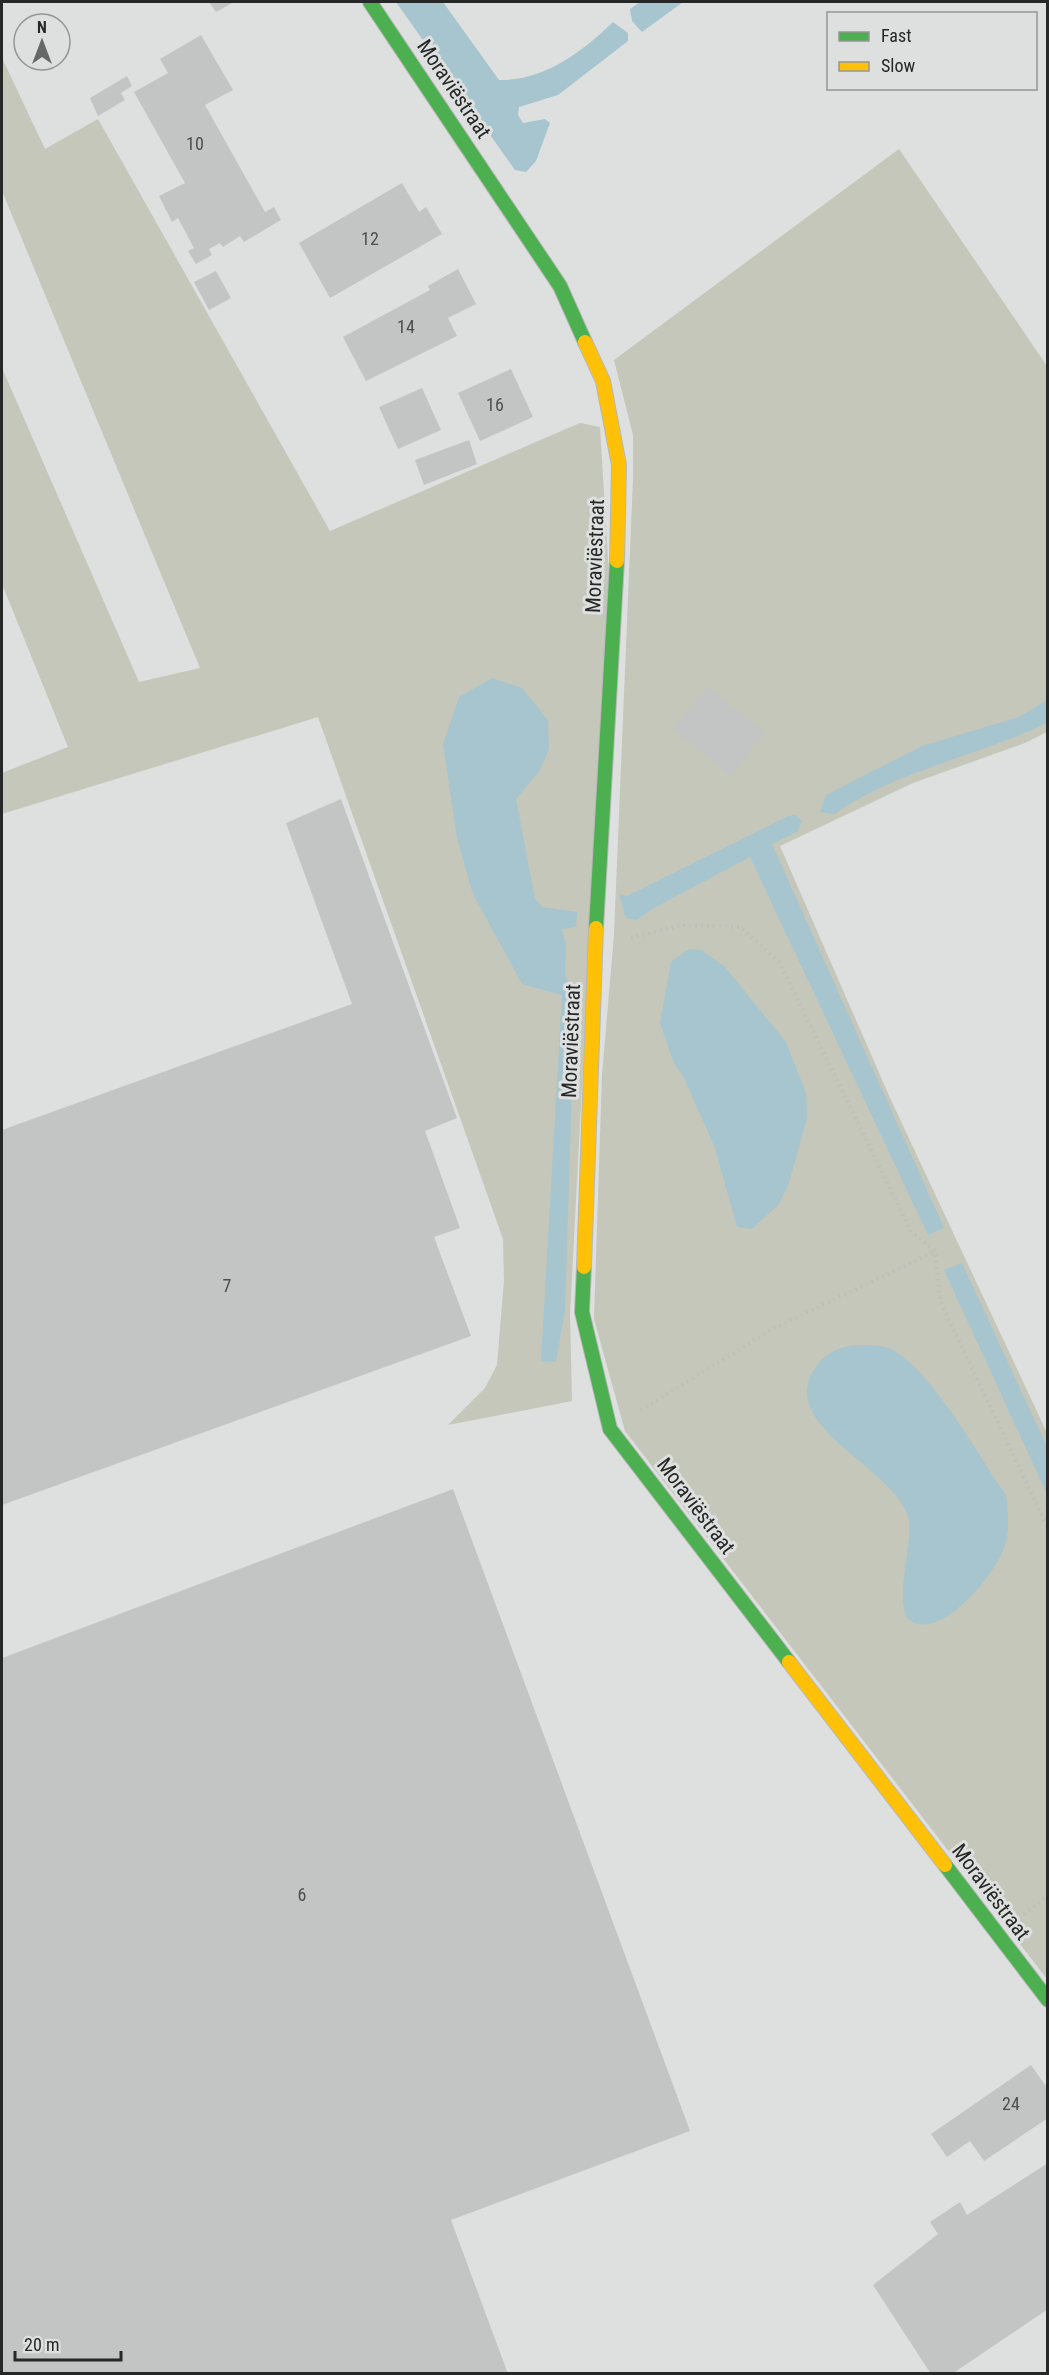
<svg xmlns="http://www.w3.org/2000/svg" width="1049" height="2375" viewBox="0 0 1049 2375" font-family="'Roboto Condensed',sans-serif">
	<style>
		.green { fill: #c4c7b9 }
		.water { fill: #a7c5ce }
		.building { fill: #c3c5c4 }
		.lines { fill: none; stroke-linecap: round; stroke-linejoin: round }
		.fast-casing { stroke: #b6b7b7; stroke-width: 16 }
		.slow-casing { stroke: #b6b7b7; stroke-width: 16 }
		.path { stroke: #bdbebd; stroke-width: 4; stroke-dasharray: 1.5 4.5; stroke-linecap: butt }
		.fast { stroke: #4caf50; stroke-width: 14 }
		.slow { stroke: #ffc107; stroke-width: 14 }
		.labels { text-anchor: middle; stroke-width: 6; stroke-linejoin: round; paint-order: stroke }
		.number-label { font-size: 18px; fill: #4d4f4e }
		.street-label { font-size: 21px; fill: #262827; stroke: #dde0df }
	</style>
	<rect width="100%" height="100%" fill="#dedfdf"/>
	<path class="green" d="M2,58l43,91 53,-30 232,412 250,-108 20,4 9,148 -39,739 2,87 -124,24 37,-37 12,-23 7,-85 -1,-41 -185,-522 -316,97v-41l66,-26 -66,-163v-216l137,314 61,-14 -198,-477z
		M899,149l148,217v366l-22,11 -112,40 -133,63 110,252 157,335v546l-422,-548 -31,-112 8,-244 12,-140 19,-456v-44l-19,-75z"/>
	<path class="water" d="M396,2h47l56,78c45,1 83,-28 114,-58l15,11v8l-70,54 -39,12 -1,8 5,8 22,-4 5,4 -14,38 -10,11 -11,-2z
		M640,2h43l-41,30 -10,-11 -2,-12z
		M492,678l30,10 26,32 1,29 -9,21 -24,29 19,99 7,9 35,5 -1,15 -14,2 4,16 -1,30 10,16 -10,319 -9,52 -15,-1 21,-366 -40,-11 -49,-90 -16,-56 -14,-94 16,-47z
		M1047,700v23c-70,34 -147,46 -213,91l-14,-2 6,-17 96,-49 97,-29z
		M796,815l6,6 -5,11 -25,12 172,384 -16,7 -178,-378 -96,51 -17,12 -11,-2 -7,-24 8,2 161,-80z
		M689,949l13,1 23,17 61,75 20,51 1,25 -19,68 -10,19 -26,24 -15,-2 -22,-79 -31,-70 -10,-15 -14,-40 11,-61z
		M962,1263l85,184v47l-103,-224z
		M854,1345c12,0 26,-1 37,4 40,20 88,108 115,146 2,17 4,34 -1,50 -7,26 -63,96 -94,76 -19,-12 2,-78 -2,-101 -11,-51 -130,-91 -96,-149 10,-16 23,-23 41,-26z"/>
	<path class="building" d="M209,2h25l-18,10z
		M201,35l32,55 -28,15 60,107 9,-5 7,13 -37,22 -4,-6 -17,11 -3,-4 -11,6 3,6 -16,9 -8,-13 6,-3 -16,-30 -6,4 -13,-26 26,-13 -51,-91 34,-19 -8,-14z
		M127,76l5,10 -11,7 4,7 -27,16 -8,-18z
		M402,183l17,29 7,-5 16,27 -112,64 -31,-55z
		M458,269l18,35 -28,14 9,18 -91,45 -23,-44 87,-47 -2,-4z
		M216,271l15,27 -22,12 -15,-28z
		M511,369l22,48 -53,24 -22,-48z
		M422,388l19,42 -43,19 -19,-42z
		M469,440l8,24 -53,21 -9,-25z
		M707,687l57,45 -33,45 -56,-47h-3z
		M341,799l116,319 -32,13 35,97 -26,9 37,99 -469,169v-375l350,-126 -66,-181z
		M453,1489l237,642 -239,89 57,154h-506v-716z
		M1031,2065l17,24v29l-64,43 -14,-20 -23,16 -16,-23z
		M1048,2163v146l-96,65h-21l-58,-89 65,-51 -8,-12 30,-20 7,13z"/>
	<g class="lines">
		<defs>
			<path id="fast" d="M370,2l190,284 25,56
				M596,928l21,-367
				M584,1267l-2,45 28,117 179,233
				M945,1865l103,135"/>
			<path id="slow" d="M585,342l18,39 16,84 -2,96
				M584,1267l12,-339
				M789,1662l156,203"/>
		</defs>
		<use href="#fast" class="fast-casing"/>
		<use href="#slow" class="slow-casing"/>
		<path class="path" d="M631,938l51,-13 58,2 39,35 132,269 24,20 5,50 108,227
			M641,1410l130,-80 164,-79
			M1024,1914l24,-18"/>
		<use href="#fast" class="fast"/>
		<use href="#slow" class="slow"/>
	</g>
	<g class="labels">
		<g class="number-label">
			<text x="195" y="150">10</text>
			<text x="370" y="245">12</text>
			<text x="406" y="333">14</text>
			<text x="495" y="411">16</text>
			<text x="227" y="1292">7</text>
			<text x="302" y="1901">6</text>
			<text x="1011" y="2110">24</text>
		</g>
		<g class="street-label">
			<text transform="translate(454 89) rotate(56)" y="7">Moraviëstraat</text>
			<text transform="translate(595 556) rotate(-88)" y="7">Moraviëstraat</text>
			<text transform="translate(571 1041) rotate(-88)" y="7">Moraviëstraat</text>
			<text transform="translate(696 1506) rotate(53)" y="7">Moraviëstraat</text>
			<text transform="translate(991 1892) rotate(53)" y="7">Moraviëstraat</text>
		</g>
	</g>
	<rect width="1049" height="2375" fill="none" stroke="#262827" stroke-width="6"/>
	<rect x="827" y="12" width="210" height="78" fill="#dde0df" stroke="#949695" stroke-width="1.5"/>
	<rect x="839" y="32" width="30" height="9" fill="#4caf50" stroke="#949695" stroke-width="1.5"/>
	<text x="881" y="42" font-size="18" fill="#262827">Fast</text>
	<rect x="839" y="62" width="30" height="9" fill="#ffc107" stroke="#949695" stroke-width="1.5"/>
	<text x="881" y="72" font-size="18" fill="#262827">Slow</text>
	<g transform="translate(42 42)"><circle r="28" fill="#dde0df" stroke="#949695" stroke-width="1.5"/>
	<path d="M0-4.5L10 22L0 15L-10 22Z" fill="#666867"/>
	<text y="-9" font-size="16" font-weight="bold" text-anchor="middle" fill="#262827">N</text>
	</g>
	<path d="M15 2351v9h106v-9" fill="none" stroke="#262827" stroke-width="3"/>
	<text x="24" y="2351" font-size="18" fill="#262827" stroke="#dde0df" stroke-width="4.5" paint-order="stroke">20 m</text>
</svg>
